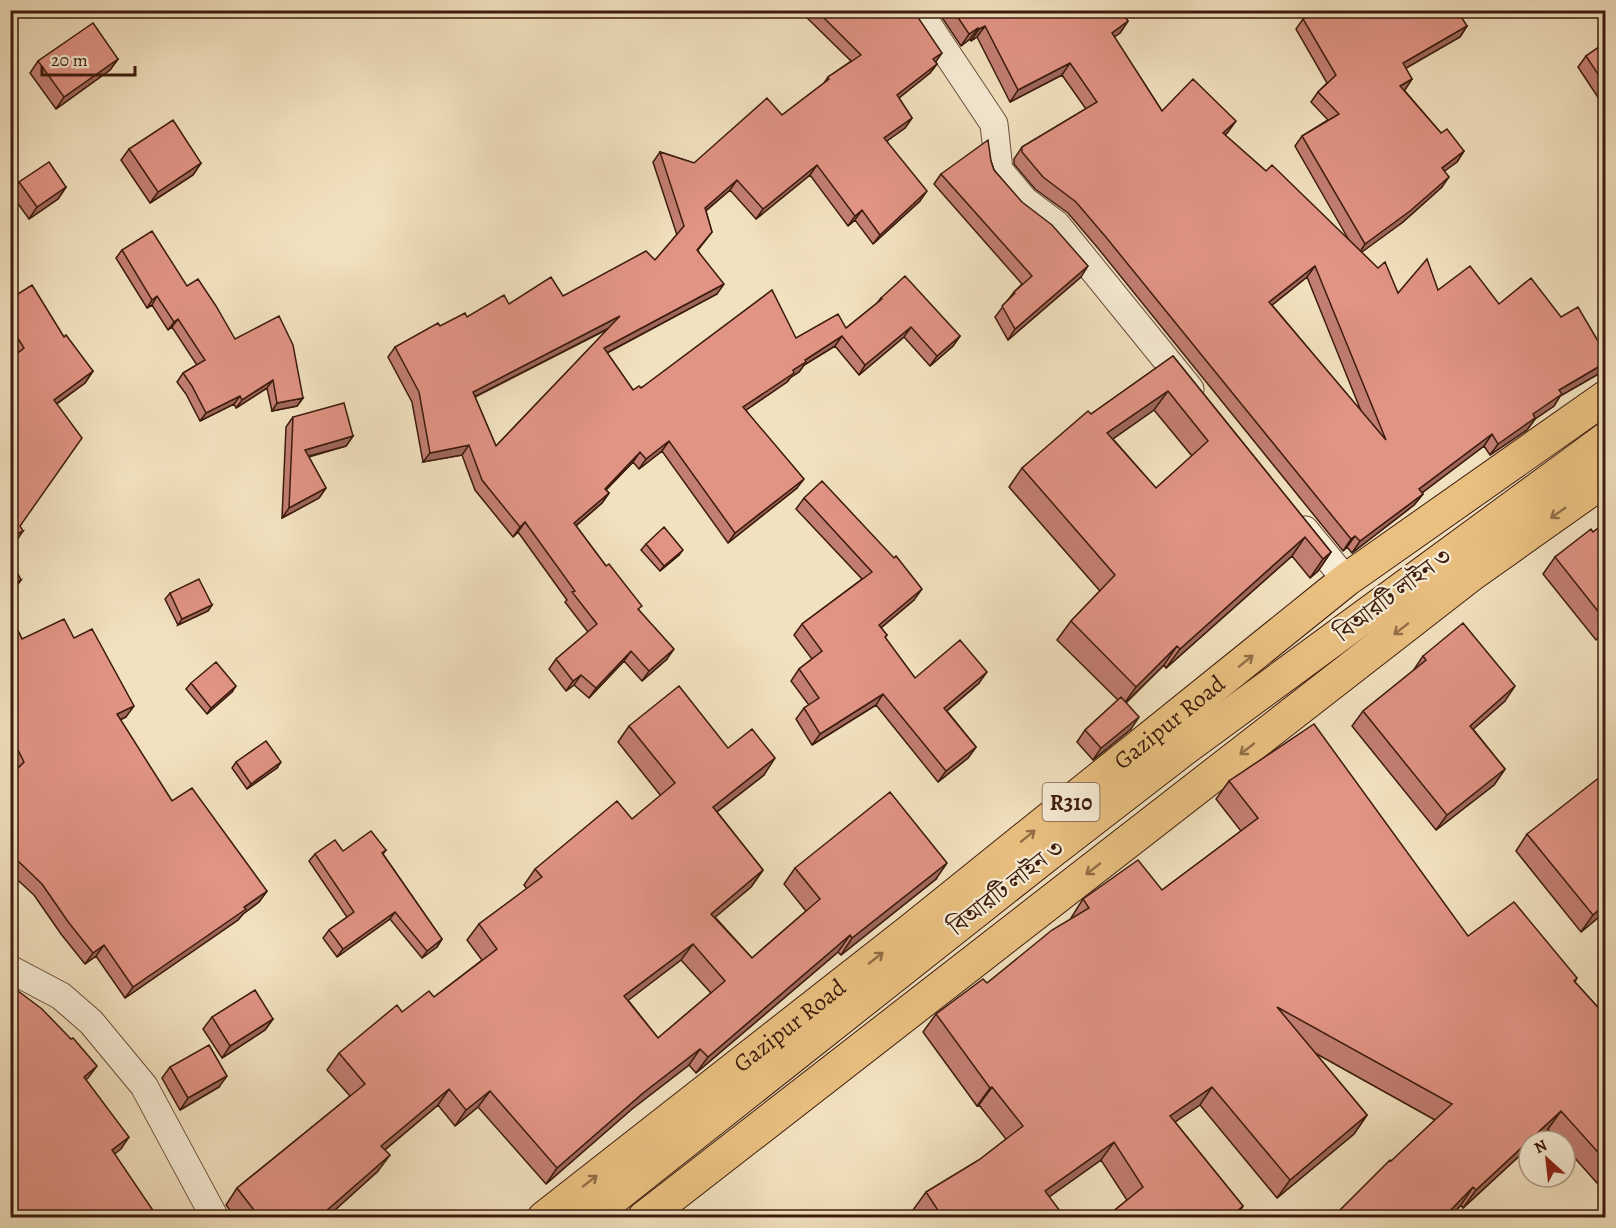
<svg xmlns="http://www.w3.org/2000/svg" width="1616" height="1228" viewBox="0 0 1616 1228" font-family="Alegreya,'Noto Serif Bengali',serif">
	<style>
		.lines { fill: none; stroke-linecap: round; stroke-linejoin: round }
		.street-casing { stroke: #6a4c3a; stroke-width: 29 }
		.primary-casing { stroke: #3d1b0d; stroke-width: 35 }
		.street { stroke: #f7ecd5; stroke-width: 27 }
		.primary { stroke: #e9c080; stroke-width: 33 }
		.wall { fill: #c27e72; stroke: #3d1b0d; stroke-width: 1.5; fill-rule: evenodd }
		.shaded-wall { fill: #9e675c; stroke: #3d1b0d; stroke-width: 1.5 }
		.building { fill: #e19384; stroke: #3d1b0d; stroke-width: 1.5; fill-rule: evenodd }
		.oneway { stroke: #936e46 }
		.labels { text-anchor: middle; stroke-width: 4.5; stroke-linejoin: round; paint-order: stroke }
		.shield { fill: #f7ecd5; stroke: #755a49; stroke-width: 1.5 }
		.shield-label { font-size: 22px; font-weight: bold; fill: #3d1b0d }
		.street-label { font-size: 24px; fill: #3d1b0d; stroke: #f7ecd5 }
	</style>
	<rect width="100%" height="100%" fill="#f2e1bf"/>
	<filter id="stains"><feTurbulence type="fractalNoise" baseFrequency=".00333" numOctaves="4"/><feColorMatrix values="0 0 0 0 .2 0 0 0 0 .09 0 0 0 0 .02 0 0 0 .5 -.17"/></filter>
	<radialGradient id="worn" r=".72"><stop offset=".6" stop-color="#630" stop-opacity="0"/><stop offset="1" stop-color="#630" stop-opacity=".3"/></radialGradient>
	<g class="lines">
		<defs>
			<path id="street" d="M918,10l76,114 5,46 25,30 32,24 134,165
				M1305,530l41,50
				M10,969l51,27 30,26 53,64 71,132"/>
			<g id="primary">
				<path id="s1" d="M544,1218l366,-287 436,-351 260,-183"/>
				<path d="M588,1218l460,-364 136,-105 422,-310"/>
				<path d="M644,1218l828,-644 134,-95"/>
			</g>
		</defs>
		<use href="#street" class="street-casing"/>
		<use href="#primary" class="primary-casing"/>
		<use href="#street" class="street"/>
		<use href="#primary" class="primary"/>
	</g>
	<path class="wall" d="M799,10h114l24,54 -7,9 -31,25 13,20 -7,10 -18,13 33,60 -47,43 -18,-24 -7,6 -38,-51 -54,44 -26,-29 -24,21 6,21 -14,18 19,44 -110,59 26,37 163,-52 50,-10 31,-25 4,-5 79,38 -7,10 -23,20 -26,-29 -45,38 -24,-29 -31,19 -5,7 -8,5 -4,5 -41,28 51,78 -69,55 -66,-92 -23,18 -6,-7 -27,28 3,3 -7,10 -26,23 63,84 28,49 -25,22 -18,-20 -35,37 -15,-13 -8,6 -17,-22 7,-10 32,-27 -23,-30 2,-2 -49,-68 -5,5 -38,-47 -13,-35 -39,7 -11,-60 -24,-45 7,-10 45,-21 69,-22 54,-8 92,-36 22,-25 -24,-73 7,-10 34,11 88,-48 42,-32 4,-6 23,-16zM608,329l-112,117 -21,-49z
		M937,10h183l8,11 -8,12 -6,4 48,74 66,21 -3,3 41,36 84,71 -55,-96 7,-10 26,-16 -17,-18 7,-10 9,-9 -31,-54 7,-10 164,7 -7,11 -55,31 7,11 -8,11 37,43 23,18 -7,11 -13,9 -2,16 -39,35 -42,30 37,41 40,-3 61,14 103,68 -42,24 -6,10 -19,13 -8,11 -37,25 -6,-9 -62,47 1,1 -9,11 -62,48 -5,-6 -4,4 -246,-304 -29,-34 -33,-24 -21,-25v-5l8,-12 64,-38 -24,-34 -52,27 -33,-65 -6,4 -1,-2 -9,7zM1307,277l54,134 -89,-106z
		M1605,43v65l-27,-41 8,-11z
		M118,59l-8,11 -54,39 -26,-36 8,-12z
		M129,149l72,14 -8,12 -43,28 -29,-43z
		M991,161l3,9 87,107 -73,63 -13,-23 19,-25 8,-8 -88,-100 7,-10z
		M19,182l47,5 -8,12 -29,20 -18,-25z
		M122,250l65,36 48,53 68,59 -6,8 -25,5 -5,-23 -31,20 -2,-4 -34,17 -14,-27 -9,-12 6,-9 14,-8 -25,-38 -4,3 -16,-25 -5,3 -31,-50z
		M10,299l54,38 29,34 -8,12 -28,21 -42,139 -1,-187 -4,-6z
		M1173,356l158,196 -13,19 -8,7 -18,-22 -126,112 -2,-3 -38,38 5,26 -38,31 -16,-18 8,-12 33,-30 -61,-60 14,-19 29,-30 -91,-104 13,-19 69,-54zM1154,410l38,46 -36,32 -43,-49z
		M293,417l60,19 -7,10 -37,11 17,31 -7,10 -37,20 4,-91z
		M804,498l110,102 -33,28 6,7 -2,3 30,40 64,5 -32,28 29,36 -8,11 -30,24 -62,-77 -64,40 -16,-26 8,-11 5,-3 -18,-24 8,-12 13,-10 -18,-24 8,-11 60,-45 -66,-70z
		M1605,523v123l-7,-8 -2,2 -53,-66 12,-17 38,-25z
		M646,544l33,11 -19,16 -19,-21z
		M170,593l42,12 -4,6 -30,14 -13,-26z
		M10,614l12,25 52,-1 52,79 -6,3 52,81 95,90 -8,11 -16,12 -5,6 -113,78 -29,-42 -11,8 -24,-30 -27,-39 -24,-22v-97l5,-5 -5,-9z
		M1423,656l82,45 -32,28 32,40 -11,16 -58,45 -84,-104 11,-15 50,-40z
		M191,683l41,9 -25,22 -21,-25z
		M629,726l99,22 36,27 -47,37 46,58 -12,17 -36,30 37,41 54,-47 -22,-27 11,-16 141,11 -95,76 -3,-3 -142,121 -7,-8 -57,44 -86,75 -68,-77 -23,19 -17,-21 -53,45 -7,21 -52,47h-90l-10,-13 11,-17 113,-92 -23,-26 12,-17 63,-41 32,-15 48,-37 -15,-20 12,-16 48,-35 -3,-4 11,-16 97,-50 29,-23 -43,-54zM681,960l30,33 -53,45 -30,-38z
		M236,762l41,6 -30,21 -15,-21z
		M1229,781l239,155 109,42 -2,4 30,33v177l-40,-45v-6h-6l-11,-12 -13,12h-6v6l-66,61 -2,-3 -12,13h-117l103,-98 -120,-67 52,62 -13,19 -77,64 -77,-93 -25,17 68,84 -8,12h-130l22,-18 -26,-40 -52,37 16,21h-147l-5,-8 13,-18 53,-32 27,-21 -27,-34 -2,1 -54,-74 13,-18 51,-31 85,-64 -1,-1 12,-19 79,-9 79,-59 -25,-32z
		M1527,834l78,78 -24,20 -65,-81z
		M386,850l-3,4 59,85 -5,8 -15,11 -32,-39 -53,38 -14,-19 6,-8 18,-13 -38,-56 6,-7z
		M212,1017l61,2 -8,11 -43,28 -19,-29z
		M170,1067l49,20 -39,23 -18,-32z"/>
	<path class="shaded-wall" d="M1128,21l-8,12 -16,11 8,-11z
		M985,26l-8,11 -6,4 8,-12z
		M1467,26l-7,11 -64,37 7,-11z
		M978,28l-8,11 -9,7 8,-12z
		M942,53l-7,10 -2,-4z
		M118,59l-8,11 -54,39 8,-12z
		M1070,63l-8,12 -52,27 8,-12z
		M937,64l-7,9 -40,32 7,-10z
		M1412,79l-7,11 -12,6 7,-10z
		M912,118l-7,10 -28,20 7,-10z
		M1236,121l-8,11 -13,13 8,-12z
		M1464,151l-7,11 -22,16 7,-10z
		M201,163l-8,12 -43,28 8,-11z
		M817,165l-7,10 -54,44 7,-10z
		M1449,177l-7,10 -39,35 -45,33 7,-11z
		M737,180l-7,10 -32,27 7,-9z
		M66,187l-8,12 -29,20 8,-12z
		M927,191l-7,10 -47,43 7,-9z
		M862,210l-7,10 -7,6 7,-10z
		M1088,266l-7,11 -73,63 7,-11z
		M1315,266l-8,11 -46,37 8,-12z
		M724,284l-7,10 -120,64 7,-10z
		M157,296l-5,9 -5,3 5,-8z
		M620,316l-7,10 -147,75 7,-9z
		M178,319l-6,8 -4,3 6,-8z
		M911,327l-7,10 -45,38 6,-10z
		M842,336l-7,10 -31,19 -5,7 -8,5 -4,5 -51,35 7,-10 50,-37 12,-10z
		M960,336l-7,10 -23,20 7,-10z
		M1605,363v3l-3,6 -42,24 -6,10 -19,13 -8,11 -37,25 8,-11 61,-54z
		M93,371l-8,12 -39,28 8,-11z
		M273,380l-6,8 -31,20 6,-8z
		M1168,391l-14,19 -60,42 13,-19z
		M240,396l-6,8 -34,17 6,-8z
		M303,398l-6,8 -25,5 5,-8z
		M1492,434l-8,12 -73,55 8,-12z
		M353,436l-7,10 -48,13 7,-9z
		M669,441l-7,10 -23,18 7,-10z
		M469,445l-7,10 -39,7 7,-9z
		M640,452l-7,10 -35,36 7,-9z
		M804,479l-7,9 -69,55 7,-10z
		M326,488l-7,10 -37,20 7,-10z
		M609,493l-7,10 -35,30 7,-10z
		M1423,494l-9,11 -62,48 8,-12z
		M525,522l-7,10 -5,5 7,-10z
		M23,531l-8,12 -5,1v-7z
		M1355,536l-8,11 -4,4 8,-12z
		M1305,537l-13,19 -126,112 14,-19z
		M683,550l-4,5 -19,16 4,-5z
		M1331,552l-13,19 -8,7 13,-19z
		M21,580l-8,11 -3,1v-7z
		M922,589l-8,11 -43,36 8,-11z
		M212,605l-4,6 -30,14 4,-6z
		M1177,646l-13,19 -41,40 13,-18z
		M674,649l-7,10 -25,22 7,-10z
		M631,651l-7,10 -35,37 7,-10z
		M987,672l-8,11 -42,36 7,-11z
		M581,675l-7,10 -8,6 7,-10z
		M236,686l-4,6 -25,22 4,-6z
		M1515,686l-10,15 -45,40 10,-15z
		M883,694l-7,11 -64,40 8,-11z
		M134,706l-8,11 -17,8 8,-11z
		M1139,717l-8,12 -38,31 8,-12z
		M976,747l-8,11 -30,24 8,-11z
		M775,758l-11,17 -62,48 11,-16z
		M281,762l-4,6 -30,21 4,-5z
		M1505,769l-11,16 -58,45 11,-15z
		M947,863l-11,16 -95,76 11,-17z
		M763,870l-12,17 -51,43 11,-16z
		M267,891l-8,11 -16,12 -5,6 -113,78 8,-11z
		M1605,904v8l-24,20 12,-17z
		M395,912l-5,7 -53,38 6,-8z
		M850,935l-12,17 -142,121 12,-16z
		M442,939l-5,8 -15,11 5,-7z
		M693,944l-12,16 -68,52 11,-16z
		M104,945l-8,11 -11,8 8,-11z
		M273,1019l-8,11 -43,28 8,-12z
		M700,1049l-11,16 -57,44 -86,75 11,-16 86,-75z
		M97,1066l-9,12 -13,11 9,-12z
		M227,1076l-8,11 -39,23 8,-12z
		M992,1087l-13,18 -2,1 13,-18z
		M1212,1087l-12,18 -43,29 13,-18z
		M449,1089l-11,16 -68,57 11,-16z
		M490,1091l-12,16 -23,19 11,-16z
		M1561,1111l-13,18 -13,12h-6v6l-66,61 13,-18z
		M1367,1115l-13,19 -77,64 13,-18z
		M129,1137l-8,12 -18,14 9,-13z
		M1114,1142l-13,18 -69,49 13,-18z
		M390,1155l-12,16 -52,47h-8z
		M1473,1187l-12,18 -12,13h-6z
		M1243,1206l-8,12h-6z"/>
	<path class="building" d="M816,10h97l29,43 -9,6 4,5 -40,31 15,23 -28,20 43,53 -47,44 -18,-25 -7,6 -38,-51 -54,44 -26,-29 -32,28 7,24 -15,18 27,34 -120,64 29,42 6,-4 2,2 131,-98 24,48 42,-24 8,14 36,-29 -1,-1 24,-22 55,60 -23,20 -26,-29 -46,38 -23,-29 -37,24 1,2 -13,8 1,3 -51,34 61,72 -69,54 -66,-92 -23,18 -6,-7 -35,37 4,4 -35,30 32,43 3,-2 33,42 -4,3 36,40 -25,22 -18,-20 -35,37 -15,-13 -8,6 -17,-22 41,-35 -25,-32 3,-1 -50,-69 -5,5 -38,-47 -13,-35 -39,8 -11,-61 -24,-45 43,-24 2,3 25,-13 2,4 37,-22 5,9 42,-27 12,19 83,-45 9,9 29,-34 -24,-74 34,11 73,-65 15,17 47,-36 -1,-2 33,-22zM620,316l-124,130 -23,-54z
		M953,10h167l8,11 -16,12 50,78 31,-32 43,42 -13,12 43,38 6,-6 106,103 7,-6 13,31 29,-34 11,31 32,-24 29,38 32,-26 30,39 17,-10 27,46v10l-46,27 3,4 -29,20 2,4 -37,26 -6,-10 -73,55 4,5 -63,47 -5,-5 -4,3 -246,-303 -29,-34 -33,-25 -21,-25v-5l75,-45 -27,-39 -52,27 -33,-64 -6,3 -1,-1 -9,6zM1315,266l71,174 -117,-138z
		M1318,10h139l10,16 -64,37 9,16 -12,7 41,47 6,-4 17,22 -22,17 7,9 -39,34 -45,33 -63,-108 37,-22 -21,-22 18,-17 -33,-56z
		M93,23l25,36 -54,38 -26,-36z
		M1605,43v42l-19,-29z
		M173,120l28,43 -43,29 -29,-43z
		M988,140l3,21 3,9 28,32 30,23 36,41 -73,63 -13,-23 13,-13 -1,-1 18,-16 -91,-102z
		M49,162l17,25 -29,20 -18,-25z
		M152,231l35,55 11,-7 18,27 19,33 44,-23 14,29 10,53 -26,5 -4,-23 -31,20 -2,-4 -34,17 -14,-27 -9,-13 22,-13 -27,-41 -4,3 -17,-26 -5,4 -30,-50z
		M32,285l32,52 2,-2 27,36 -39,29 28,38 -62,88 3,5 -13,6v-178l14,-11 -14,-22v-27z
		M1173,356l158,196 -8,7 -18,-22 -125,112 -3,-3 -41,41 -65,-66 44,-46 -93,-107 66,-57 3,3zM1168,391l40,50 -52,47 -49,-55z
		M344,403l9,33 -48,14 21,38 -37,20 4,-91z
		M822,481l72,77 2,-2 26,33 -43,36 8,10 -2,2 30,41 45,-38 27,32 -43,36 32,39 -30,24 -63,-77 -63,40 -16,-26 15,-10 -20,-29 23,-18 -20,-27 70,-52 -68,-74z
		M1605,523v97l-50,-63 36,-28 2,3z
		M664,527l19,23 -19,16 -18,-22z
		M10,558l11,22 -11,5z
		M199,579l13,26 -30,14 -12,-26z
		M10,614l12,25 42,-20 10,19 18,-9 42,77 -17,8 55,87 20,-13 75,103 -23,16 2,2 -113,78 -29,-42 -11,8 -24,-30 -27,-39 -25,-24 -3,3 -4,-3v-84l14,-14 -14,-28z
		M1463,623l52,63 -45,40 35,43 -58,46 -84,-104 63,-51 -3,-4z
		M216,662l20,24 -25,22 -20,-25z
		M679,686l49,62 24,-19 23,29 -62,49 50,63 -52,44 41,44 68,-59 -25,-31 95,-76 57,71 -95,75 -2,-3 -142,122 -8,-8 -57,44 -86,75 -67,-77 -24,19 -17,-21 -68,57 9,9 -72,63h-58l-23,-30 128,-104 -26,-31 58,-48 5,7 27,-21 5,6 63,-48 -18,-25 63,-47 -7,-8 82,-68 15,18 43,-36 -46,-57zM693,944l32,37 -67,57 -34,-42z
		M1121,697l18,20 -38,31 -16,-18z
		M1314,724l154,212 46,-34 63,76 -3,3 31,34v145l-44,-49 -85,79 -3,-3 -30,31h-111l58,-58 1,1 61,-57 -175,-97 90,108 -77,65 -78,-93 -42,29 73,90 -14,12h-124l38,-31 -29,-45 -69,49 20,27h-122l-17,-26 53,-32 44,-34 -31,-39 -2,1 -54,-74 47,-35 4,4 65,-53 37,-22 -6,-9 55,-39 24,30 96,-72 -29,-37z
		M266,741l15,21 -30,22 -15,-22z
		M1605,773v131l-12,11 -66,-81z
		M371,831l15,19 -4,3 60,86 -15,12 -32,-39 -52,37 -14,-19 25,-18 -39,-58 20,-14 8,11z
		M10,985l32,24 29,30 2,-1 24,28 -13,11 45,60 -17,13 42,62 -7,4 1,2h-138z
		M255,990l18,29 -43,27 -18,-29z
		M209,1045l18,31 -39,22 -18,-31z"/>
	<defs><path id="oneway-shaft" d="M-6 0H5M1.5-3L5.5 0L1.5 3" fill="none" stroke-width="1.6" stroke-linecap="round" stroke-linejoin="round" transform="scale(1.5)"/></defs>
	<g class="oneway">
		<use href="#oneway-shaft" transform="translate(1558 513) rotate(145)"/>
		<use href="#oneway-shaft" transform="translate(1401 629) rotate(142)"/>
		<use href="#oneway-shaft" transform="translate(1246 661) rotate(-39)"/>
		<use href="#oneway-shaft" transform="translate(1247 749) rotate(142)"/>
		<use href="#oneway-shaft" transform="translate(1028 836) rotate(-39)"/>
		<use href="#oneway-shaft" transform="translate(1093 869) rotate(142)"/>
		<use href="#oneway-shaft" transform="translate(876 958) rotate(-38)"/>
		<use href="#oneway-shaft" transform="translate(590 1181) rotate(-38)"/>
	</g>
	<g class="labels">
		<rect class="shield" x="1042.5" y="783" width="57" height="38" rx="4.5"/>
		<g class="shield-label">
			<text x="1071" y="810">R310</text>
		</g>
		<g class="street-label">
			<text transform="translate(1393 594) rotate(-37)" y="8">বিআরটি লাইন ৩</text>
			<text dy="8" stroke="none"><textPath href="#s1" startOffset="798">Gazipur Road</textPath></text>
			<text transform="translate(1006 887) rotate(-38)" y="8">বিআরটি লাইন ৩</text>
			<text dy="8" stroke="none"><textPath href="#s1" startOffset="312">Gazipur Road</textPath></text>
		</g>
	</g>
	<rect width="1616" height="1228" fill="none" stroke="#f2e1bf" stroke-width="36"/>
	<rect x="12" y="12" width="1592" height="1204" fill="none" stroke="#3d1b0d" stroke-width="3"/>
	<rect x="18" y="18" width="1580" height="1192" fill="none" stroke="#3d1b0d" stroke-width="1.5"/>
	<g transform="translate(1547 1159) rotate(333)"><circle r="28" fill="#f7ecd5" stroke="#ad9885" stroke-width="1.5"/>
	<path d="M0-4.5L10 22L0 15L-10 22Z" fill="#8f2418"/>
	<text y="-9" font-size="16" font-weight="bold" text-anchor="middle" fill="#3d1b0d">N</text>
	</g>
	<path d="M42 66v9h93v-9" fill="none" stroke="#3d1b0d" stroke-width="3"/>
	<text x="51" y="66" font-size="18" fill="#3d1b0d" stroke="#f7ecd5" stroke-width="4.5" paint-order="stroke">20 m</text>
	<rect width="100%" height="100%" filter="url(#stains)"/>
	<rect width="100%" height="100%" fill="url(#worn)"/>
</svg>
